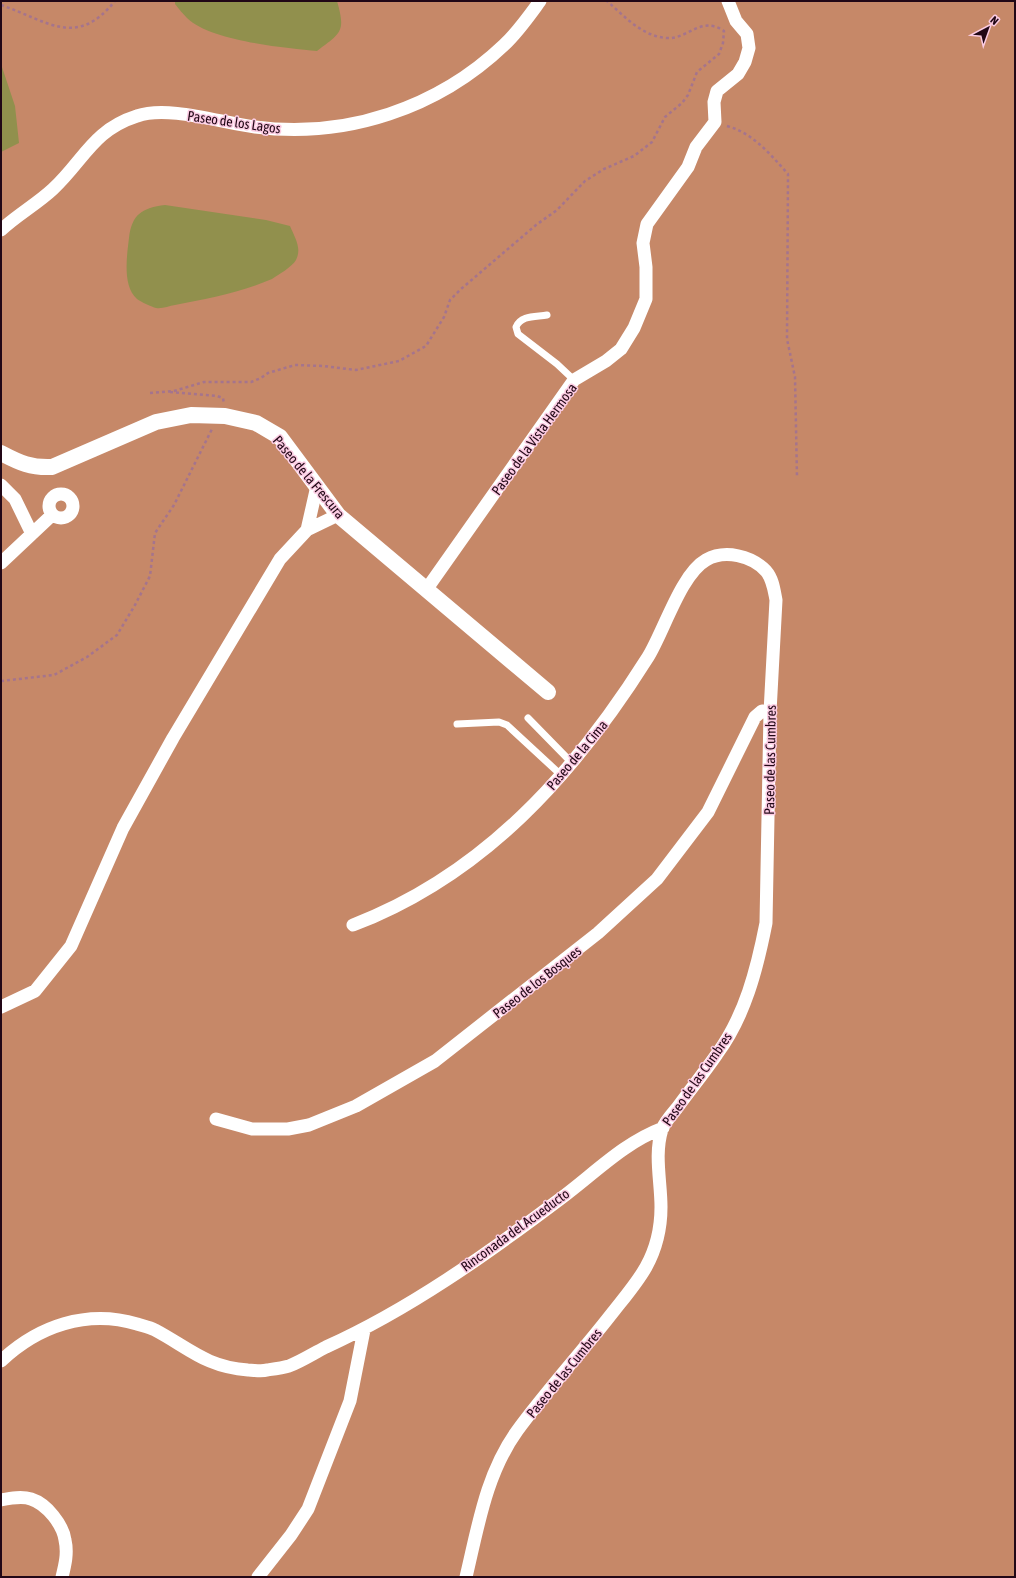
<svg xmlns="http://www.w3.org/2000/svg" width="1016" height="1578" viewBox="0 0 1016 1578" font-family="'Asap Condensed',sans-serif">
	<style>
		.forest { fill: #c68868 }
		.water { fill: #91904d }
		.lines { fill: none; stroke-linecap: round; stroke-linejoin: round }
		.path { stroke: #a5748d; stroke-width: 2.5; stroke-dasharray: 3 3; stroke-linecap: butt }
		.service { stroke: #fff; stroke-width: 7 }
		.minor { stroke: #fff; stroke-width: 13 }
		.tertiary { stroke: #fff; stroke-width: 16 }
		.labels { text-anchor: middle; stroke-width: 3; stroke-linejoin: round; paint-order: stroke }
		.street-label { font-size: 14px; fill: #210716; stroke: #fbcbe2 }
	</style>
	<rect width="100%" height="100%" fill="#f7b8d7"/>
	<path class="forest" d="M1,1h1014v1576h-1014z"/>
	<path class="water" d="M175,1h162c9,31 4,32 -20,50 -32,-3 -107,-10 -130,-33 -4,-4 -8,-9 -12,-14z
		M1,64l14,42 4,37 -18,9z
		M165,205l101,15 24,6c5,12 12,22 6,34 -4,7 -18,15 -24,19 -30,13 -65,20 -97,26 -6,1 -13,4 -19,3 -4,-1 -15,-6 -19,-9 -15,-13 -10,-44 -8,-61 3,-24 13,-30 36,-33z"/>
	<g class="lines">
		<path class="path" d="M1,5c47,16 75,44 114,-4
			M727,126c26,7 43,28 61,48l-1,165 8,38 2,100
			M170,392l47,4 6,2 1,6
			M150,393l24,-2 30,-9h47l10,-4 7,-5 27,-8 28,1 33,4 43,-9 27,-15 18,-29 6,-17 11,-11 75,-64 21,-15 28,-29 19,-12 30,-13 18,-14 13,-25 17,-14 6,-8 9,-23 22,-18 4,-11 1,-12c-24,-16 -36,9 -58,7 -24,-2 -42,-22 -59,-37
			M1,681l53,-6 33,-18 30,-22 18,-30 15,-29 5,-43 19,-28 38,-76"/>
		<path class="service" d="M547,315c-11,2 -26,0 -31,12l2,7 39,30 17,16
			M528,718l43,44
			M457,724l42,-2 8,3 54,50"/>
		<path class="minor" d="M1,230c16,-15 36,-26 52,-41 31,-29 40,-59 84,-73 31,-11 85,7 118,11 91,12 183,-19 249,-82 14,-13 25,-29 36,-44
			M1,485l14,14 17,35
			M49 506a12 12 0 1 1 24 0a12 12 0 1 1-24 0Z
			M307,530l10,-44
			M1,563l51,-48
			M426,590l148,-210 32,-19 15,-12 13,-21 12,-29v-32l-3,-24 4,-19 41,-57 8,-20 19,-25 -1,-20 3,-11 21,-17 7,-12 4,-14 -2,-14 -11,-13 -8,-20
			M353,925c131,-50 222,-152 295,-268 16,-26 33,-83 58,-97 19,-11 46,-4 60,11 7,8 8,19 10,29l-6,112 -4,211c-9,46 -21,93 -49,131 -13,19 -27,36 -40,54 -5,6 -12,14 -15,21 -8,26 -1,52 -1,78 0,21 -5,42 -15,60 -9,16 -22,31 -33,45 -31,40 -66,78 -96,119 -31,43 -39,96 -51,146
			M1,1007l34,-16 36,-45 52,-118 50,-90 107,-179 27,-29 31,-15
			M216,1119l36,10h36l21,-4 47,-19 79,-45 163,-128 59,-54 51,-67 47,-95 7,-6 8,1
			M1,1361c37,-35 86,-52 136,-37 6,2 12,3 18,6 34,18 51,37 93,40 6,0 13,2 19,0 7,-1 15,-2 22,-4 13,-5 25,-13 37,-19 84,-38 161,-93 234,-148 34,-25 63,-56 103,-71
			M1,1500c10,-2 21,-4 30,-1 16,5 32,26 34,41 3,13 0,25 -3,37
			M258,1577l33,-42 17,-26 42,-108 14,-71"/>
		<path class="tertiary" d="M1,453c19,10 30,15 51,14l104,-45 35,-7 34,1 31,7 24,14 58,78 210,177"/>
	</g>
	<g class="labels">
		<g class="street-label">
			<text transform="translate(234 122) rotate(8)" y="5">Paseo de los Lagos</text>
			<text transform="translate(534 439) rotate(-54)" y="5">Paseo de la Vista Hermosa</text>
			<text transform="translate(309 477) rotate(50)" y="5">Paseo de la Frescura</text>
			<text transform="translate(577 755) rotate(-50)" y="5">Paseo de la Cima</text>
			<text transform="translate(770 760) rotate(-89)" y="5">Paseo de las Cumbres</text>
			<text transform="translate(537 982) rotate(-38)" y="5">Paseo de los Bosques</text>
			<text transform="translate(697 1079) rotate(-55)" y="5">Paseo de las Cumbres</text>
			<text transform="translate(515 1230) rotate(-36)" y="5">Rinconada del Acueducto</text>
			<text transform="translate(564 1373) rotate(-51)" y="5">Paseo de las Cumbres</text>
		</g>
	</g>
	<rect width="1016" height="1578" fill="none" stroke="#210716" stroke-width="4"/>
	<g transform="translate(988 28) rotate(41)" stroke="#fbcbe2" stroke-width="3" paint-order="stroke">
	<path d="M0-3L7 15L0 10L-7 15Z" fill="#210716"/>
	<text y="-6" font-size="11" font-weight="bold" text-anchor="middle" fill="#210716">N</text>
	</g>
</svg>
